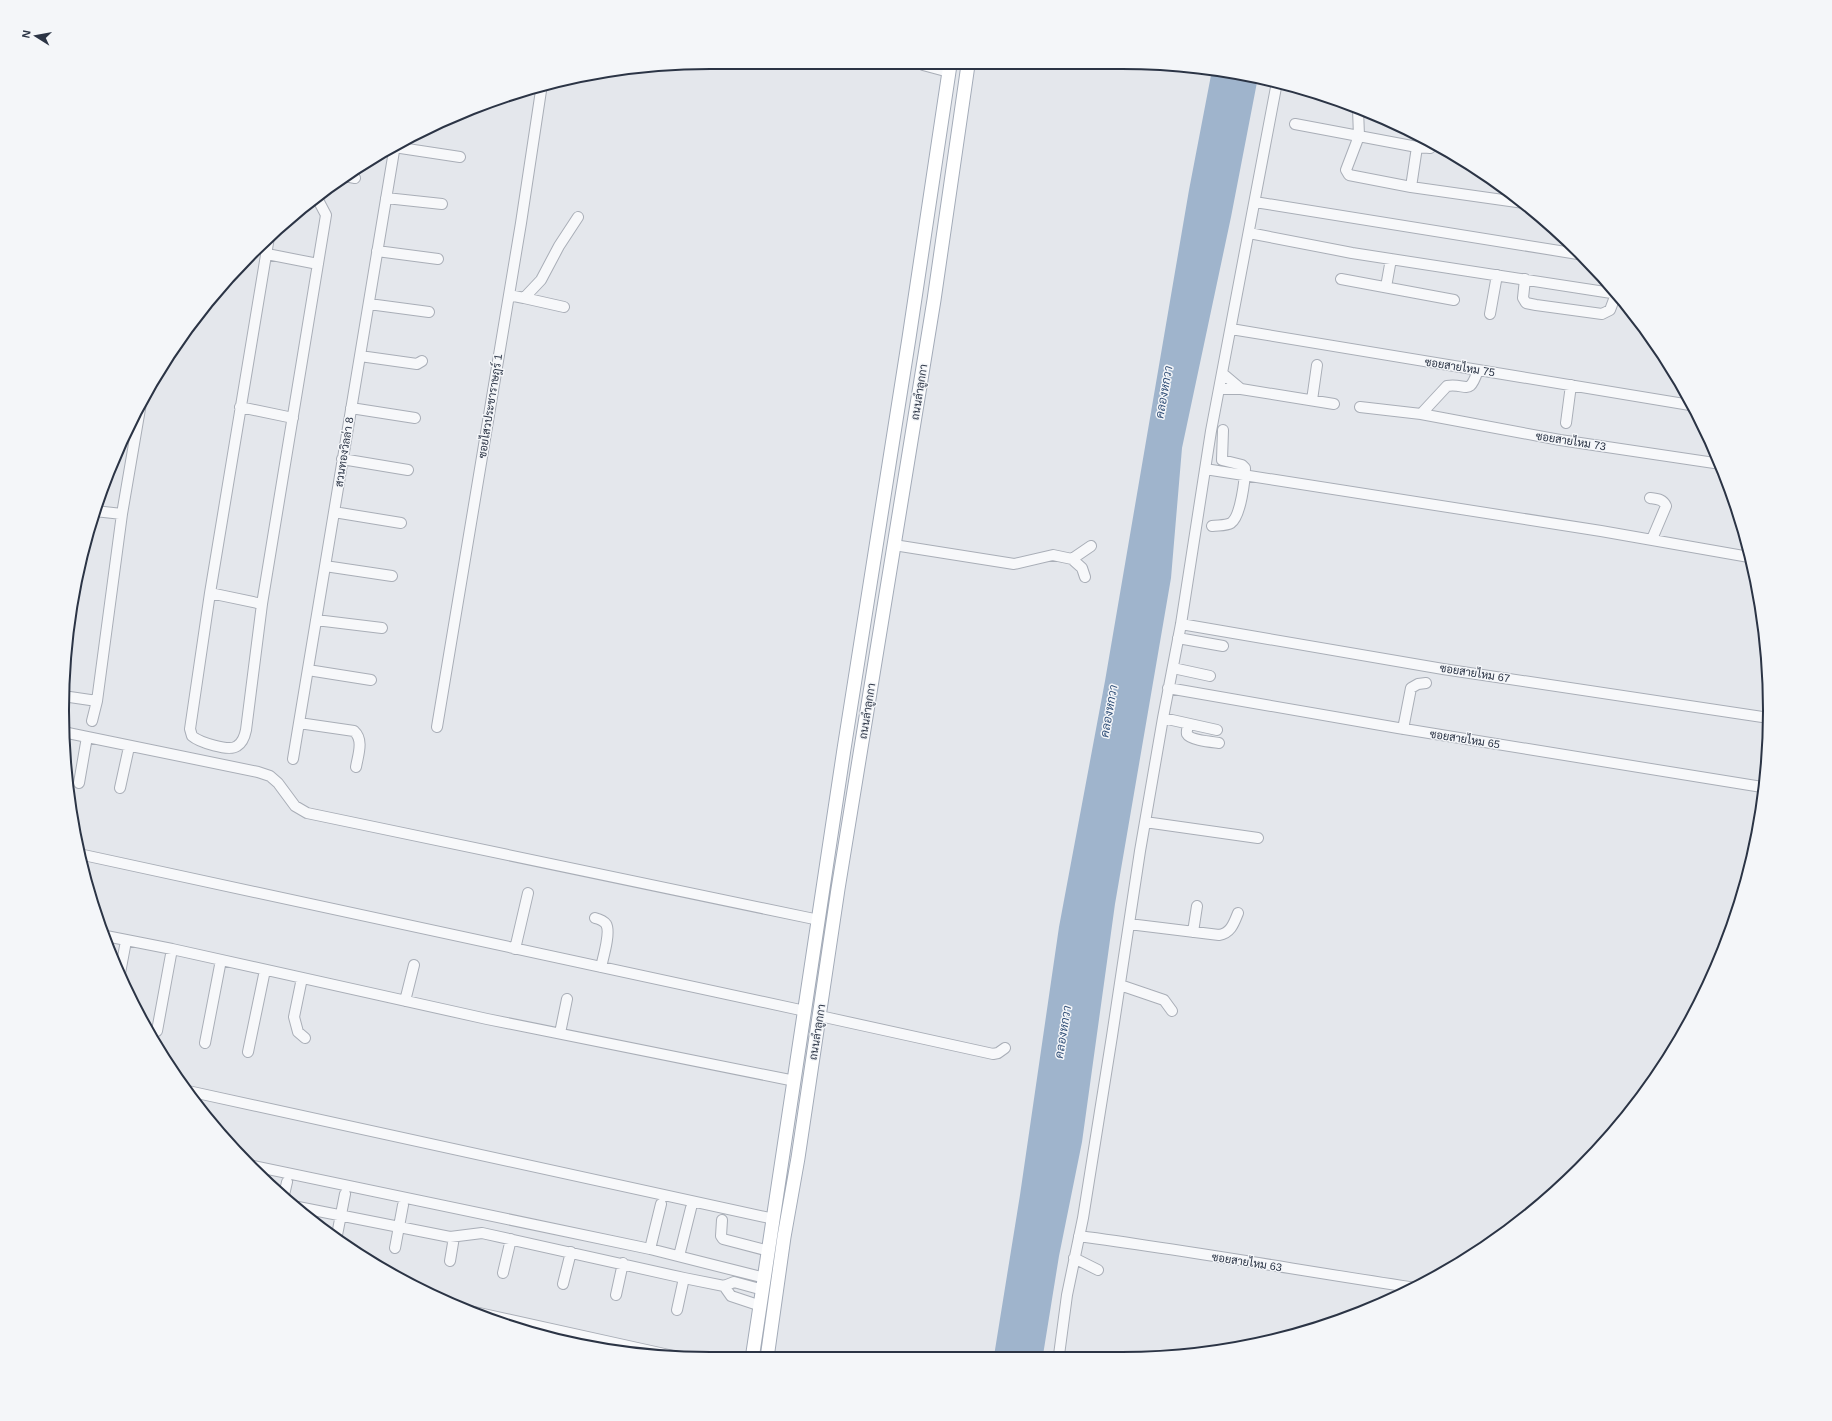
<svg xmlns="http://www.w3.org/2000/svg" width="1832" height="1421" viewBox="0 0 1832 1421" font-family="Arial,Sarabun,sans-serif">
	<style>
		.water { fill: #9fb4cc }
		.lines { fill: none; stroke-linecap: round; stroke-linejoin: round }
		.minor-casing { stroke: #a9aeb7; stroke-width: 12 }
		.major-casing { stroke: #a3abb8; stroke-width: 15 }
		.minor { stroke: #f7f8fa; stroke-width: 10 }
		.major { stroke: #fff; stroke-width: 13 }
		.labels { text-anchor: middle; stroke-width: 3; stroke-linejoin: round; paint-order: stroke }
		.street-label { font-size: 11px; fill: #2b3445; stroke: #f4f6f9 }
		.water-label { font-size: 12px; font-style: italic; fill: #34527a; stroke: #f4f6f9 }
		.rim { fill: none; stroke: #2b3445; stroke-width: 2 }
	</style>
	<rect width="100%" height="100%" fill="#e4e7ec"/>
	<path class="water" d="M1212,70l46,7 -27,140 -49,231 -11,130 -56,326 -33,238 -23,114 -16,99 -49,1 26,-161 39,-268 46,-246 84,-491z"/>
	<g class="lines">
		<defs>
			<path id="minor" d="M923,65l26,7
				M1358,109l1,27 -13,34 3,5 62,12 113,16
				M1295,124l122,23
				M394,147l66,10
				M345,176l10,2
				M1411,187l6,-40 13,1 1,-6
				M386,198l56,6
				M1255,202l323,52
				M1249,233l103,20 266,41
				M269,237l-59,356 -20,136 2,7c7,6 37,16 45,10 5,-3 8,-11 9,-16l16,-126 64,-389 -10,-19
				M377,251l61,8
				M267,254l51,10
				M1341,279l113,21
				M1525,279l-2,19 3,5 10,2 66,9 8,-4 6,-16
				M1386,287l5,-28
				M509,295l15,3 17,-18 18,-34 19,-29
				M524,298l40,9
				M369,304l60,8
				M1490,314l7,-39
				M1231,329l459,76
				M360,356l57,8 5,-3
				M1222,373l19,16
				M1220,389h21l93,15
				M1312,400l5,-35
				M240,407l53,11
				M1360,407l61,7 26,-28c20,-3 22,11 31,-16
				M351,408l64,10
				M1421,414l139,26 161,24
				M1566,423l5,-38
				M342,459l66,11
				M1205,469l396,62 148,26
				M1650,498c7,1 13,1 16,8l-14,33
				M95,511l27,3
				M334,512l67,11
				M1212,526c6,-1 14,0 19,-3 10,-7 14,-44 14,-55l-3,-3 -20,-5 1,-30
				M894,545l120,19 39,-9 19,4 19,-13
				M1072,559l10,9 3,9
				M325,566l67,10
				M210,593l52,11
				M316,620l66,8
				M1181,624l262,45 326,49
				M1178,638l45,8
				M1173,668l37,8
				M308,670l63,10
				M1168,688l230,40 364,59
				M63,696l34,5 25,-187 19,-111
				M1163,718l54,12
				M92,721l5,-20
				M299,723l55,8c10,9 4,24 2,36
				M1188,724c0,3 -2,8 -1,10 3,6 25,8 32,9
				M437,727l84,-504 21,-139
				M1403,729l8,-41 7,-4 8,-1
				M63,732l195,40 12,4 8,7 17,23 12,7 512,107
				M293,759l102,-614
				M79,783l8,-46
				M120,788l9,-41
				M1145,822l113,16
				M79,854l726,157
				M595,918c4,1 8,2 11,6 5,8 -3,34 -5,43
				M1129,924l90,11c12,-2 15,-12 19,-22
				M1193,932l4,-26
				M106,936l66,13 315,70 308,62
				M515,949l13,-56
				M120,973l6,-32
				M302,978l-8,39 4,15 7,6
				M1120,985l44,15 8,11
				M405,1001l9,-36
				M820,1016l173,38 5,-1 7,-5
				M157,1031l15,-82
				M560,1033l7,-34
				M205,1043l16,-83
				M248,1052l17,-82
				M188,1091l586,128
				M249,1165l401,84 115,29
				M284,1195l3,-13
				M298,1207l152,30 32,-4 202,45 40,8 10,-4 29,8
				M722,1220l-1,16 2,3 46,12
				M337,1235l8,-41
				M1079,1236c112,15 225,35 337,52
				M395,1248l8,-43
				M650,1249l11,-45
				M679,1256l12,-48
				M1074,1258l24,12
				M450,1261l4,-24
				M503,1273l8,-34
				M563,1284l8,-32
				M724,1286l7,10 30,10
				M616,1295l7,-32
				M677,1310l7,-32
				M470,1311l208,46
				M1059,1355l8,-60 16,-77 29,-182 28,-185 23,-133 18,-94 30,-193 66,-349"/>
			<path id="major" d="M767,1358l17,-121 14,-79 40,-269 96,-589 34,-235
				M752,1359l92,-610 65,-411 41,-273"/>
		</defs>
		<use href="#minor" class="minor-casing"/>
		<use href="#major" class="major-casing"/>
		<use href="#minor" class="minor"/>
		<use href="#major" class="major"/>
	</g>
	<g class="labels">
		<g class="street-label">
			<text transform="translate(1460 367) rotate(9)" y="4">ซอยสายไหม 75</text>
			<text transform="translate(919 392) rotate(-81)" y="4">ถนนลำลูกกา</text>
			<text transform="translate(490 406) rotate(-81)" y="4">ซอยไสวประชาราษฎร์ 1</text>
			<text transform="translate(1571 441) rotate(9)" y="4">ซอยสายไหม 73</text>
			<text transform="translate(344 452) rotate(-81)" y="4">สวนทองวิลล่า 8</text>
			<text transform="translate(1475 673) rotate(9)" y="4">ซอยสายไหม 67</text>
			<text transform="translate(867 711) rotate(-81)" y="4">ถนนลำลูกกา</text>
			<text transform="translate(1465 739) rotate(9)" y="4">ซอยสายไหม 65</text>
			<text transform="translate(817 1032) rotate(-81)" y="4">ถนนลำลูกกา</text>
			<text transform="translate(1247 1262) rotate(9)" y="4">ซอยสายไหม 63</text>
		</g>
		<g class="water-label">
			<text transform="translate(1164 392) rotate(-80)" y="4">คลองหกวา</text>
			<text transform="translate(1109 711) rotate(-80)" y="4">คลองหกวา</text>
			<text transform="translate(1063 1032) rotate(-81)" y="4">คลองหกวา</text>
		</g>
	</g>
	<path d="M0 0H1832V1421H0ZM710 69H1122A641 641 0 0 1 1763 710V711A641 641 0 0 1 1122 1352H710A641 641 0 0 1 69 711V710A641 641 0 0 1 710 69Z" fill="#f4f6f9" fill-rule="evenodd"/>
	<path class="rim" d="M710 69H1122A641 641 0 0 1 1763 710V711A641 641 0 0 1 1122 1352H710A641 641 0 0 1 69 711V710A641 641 0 0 1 710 69Z"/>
	<g transform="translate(36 36) rotate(281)" stroke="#f4f6f9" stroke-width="3" paint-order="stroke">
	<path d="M0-3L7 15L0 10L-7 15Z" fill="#2b3445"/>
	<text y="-6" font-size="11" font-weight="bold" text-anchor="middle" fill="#2b3445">N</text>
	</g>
</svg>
